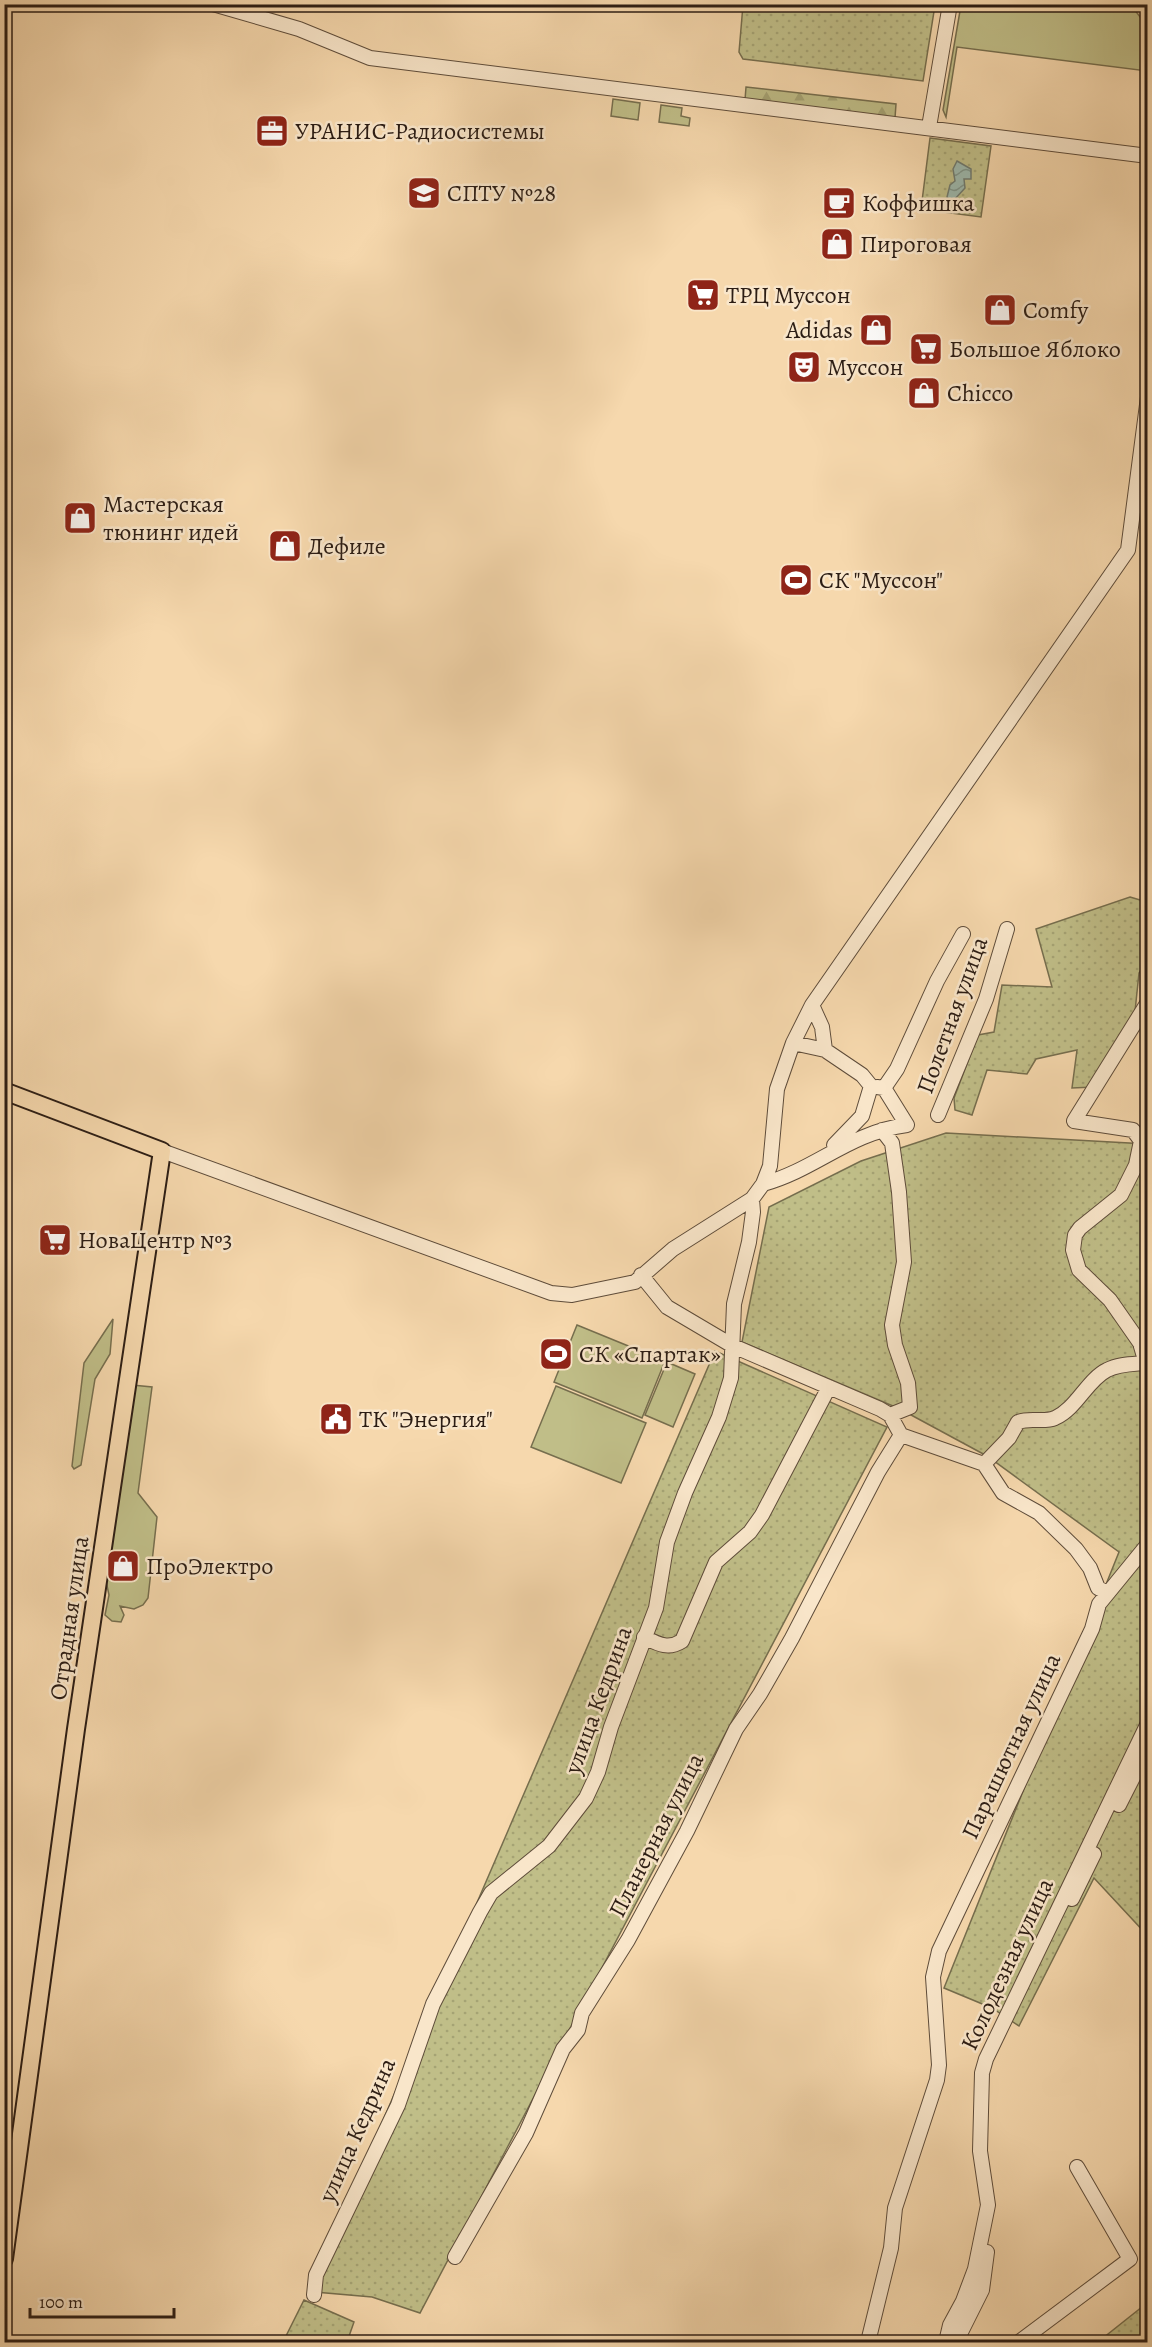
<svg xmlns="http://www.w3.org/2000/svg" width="1152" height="2347" viewBox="0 0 1152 2347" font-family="Alegreya,serif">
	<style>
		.grass { fill: #c0be88; stroke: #766e4e; stroke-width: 1.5 }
		.forest { fill: url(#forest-firs); stroke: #766e4e; stroke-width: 1.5 }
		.park { fill: url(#park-dots); stroke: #766e4e; stroke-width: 1.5 }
		.water { fill: url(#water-waves); stroke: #707b70; stroke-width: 1.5 }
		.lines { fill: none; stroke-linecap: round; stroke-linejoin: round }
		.minor-casing { stroke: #5e4c3a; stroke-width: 16 }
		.major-casing { stroke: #2c1d14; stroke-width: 20 }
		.minor { stroke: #f9e6ca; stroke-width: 14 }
		.major { stroke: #f6d8ad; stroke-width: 16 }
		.labels { text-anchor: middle; stroke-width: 5; stroke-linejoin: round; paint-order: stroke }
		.poi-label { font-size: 24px; fill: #2c1d14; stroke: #f9e6ca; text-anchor: start }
		.street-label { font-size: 24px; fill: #2c1d14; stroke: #f9e6ca }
	</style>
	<defs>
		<pattern id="forest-firs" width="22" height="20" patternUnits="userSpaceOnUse" patternTransform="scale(1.5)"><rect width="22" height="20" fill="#c0be88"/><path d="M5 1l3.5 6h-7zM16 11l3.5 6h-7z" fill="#a5a374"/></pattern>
		<pattern id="park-dots" width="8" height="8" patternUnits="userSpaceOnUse" patternTransform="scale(1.5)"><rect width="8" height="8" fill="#c0be88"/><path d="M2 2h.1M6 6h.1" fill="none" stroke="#a5a374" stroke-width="1.8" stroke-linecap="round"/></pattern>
		<pattern id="water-waves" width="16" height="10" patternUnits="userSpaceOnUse" patternTransform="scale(1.5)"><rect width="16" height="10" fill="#9db9ae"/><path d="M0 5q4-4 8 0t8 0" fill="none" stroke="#80968c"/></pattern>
	</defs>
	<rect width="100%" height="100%" fill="#f6d8ad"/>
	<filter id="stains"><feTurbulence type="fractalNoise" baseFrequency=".00333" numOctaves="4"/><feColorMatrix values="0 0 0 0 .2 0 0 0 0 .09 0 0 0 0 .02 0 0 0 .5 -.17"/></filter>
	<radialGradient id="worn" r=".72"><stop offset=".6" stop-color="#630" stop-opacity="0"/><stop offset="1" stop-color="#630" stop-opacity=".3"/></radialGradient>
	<path class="grass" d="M961,5h170l16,21v45l-190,-24 -11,70 -3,-7z
		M613,99l27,4 -2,17 -27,-4z
		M661,105l21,3 -1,8 9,2 -1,8 -30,-4z
		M113,1319l-3,35 -15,25 -14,86 -7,4 -2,-3 12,-103z
		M577,1325l88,36 -23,57 -88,-36z
		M667,1362l28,12 -22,53 -28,-12z
		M132,1385l20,2 -14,106 19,24 -9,81 -5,7 -9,4 -14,-3 4,9 -3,7 -9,-1 -7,-6 4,-20 -3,-14z
		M556,1386l90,37 -25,60 -90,-36z"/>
	<path class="forest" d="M746,87l150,17 -1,14 -150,-18z"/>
	<path class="park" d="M743,5h192l-12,76 -180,-22 -4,-7z
		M930,138l61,8 -10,71 -60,-8z
		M1130,897l17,5v60l-8,11 -5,48 -40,66 -22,1 5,-38 -41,9 -9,15 -40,-4 -15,45 -17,-5 -1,-12 24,-63 16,-3 8,-47 50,2 -16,-58z
		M946,1133l201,11v791l-53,-57 -75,148 -27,-18 -48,-20 175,-436 -132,-96 -87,-47 -158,-67 27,-135 92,-46z
		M715,1351l172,76 -467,886 -48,-16 -57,-5 3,-21z
		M304,2300l50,22 -7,20h-64z
		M1147,2303v39h-49z"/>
	<path class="water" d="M957,161l14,8v10h-7l1,9 -11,12h-5l-2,-3 3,-12 5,-4 -2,-12z"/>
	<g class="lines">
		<defs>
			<path id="minor" d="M213,4l86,25 71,29 778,98
				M929,127l21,-123
				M1148,1002l-74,119 59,9 8,11 -5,24 -15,30 -41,33 -5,7 -2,15 6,20 31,30 30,43 8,27
				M812,1005l10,22 3,23 37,25 9,11 -9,30 -28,29
				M793,1043l32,7
				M877,1087l7,1 13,-19 40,-88 26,-47
				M938,1115l48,-116 21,-70
				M882,1130l10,13 7,49 5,70 -12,63 3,20 13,38 2,24 -20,8
				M162,1151l389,142 21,2 63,-13 38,-33 79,-50 11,-15 7,-18 7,-77 16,-46 19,-38 316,-455 20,-153
				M763,1184c54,-15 85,-51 144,-59l-23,-37
				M641,1275l26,32 66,39 147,63 10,6 11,20 83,29 19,29 36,20 37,36 14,19 8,20 10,5
				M984,1464l25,-26 9,-16c13,-5 25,1 37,-4 22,-10 32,-38 52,-48 11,-6 25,-6 37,-7
				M644,1637c14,7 24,13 38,4l34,-79 34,-30 12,-17 67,-128
				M1119,1805l29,-57
				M1072,1899l22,-45
				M455,2257l71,-124 37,-84 15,-19 4,-17 46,-73 59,-109 49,-102 24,-35 32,-56 86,-166 23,-37
				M314,2295l2,-20 82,-170 35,-101 47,-92 11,-19 58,-47 37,-48 12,-26 13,-45 45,-119 11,-66 18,-49 34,-76 12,-39 3,-74 15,-62 4,-30 -1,-13
				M868,2342l23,-94 4,-40 42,-128 2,-15 -6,-88 6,-26 153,-322 7,-25 49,-60
				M946,2342l4,-17 13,-24 12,-32 13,-64 -8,-54 2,-78 4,-14 162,-336
				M956,2342l26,-52 5,-38
				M1019,2342l111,-83 -53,-92"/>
			<path id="major" d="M4,1091l158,60 -86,578 -72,530
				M4,2342h2"/>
		</defs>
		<use href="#minor" class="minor-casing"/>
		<use href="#major" class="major-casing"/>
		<use href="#minor" class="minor"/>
		<use href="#major" class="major"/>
	</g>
	<defs>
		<symbol id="office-square" viewBox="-11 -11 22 22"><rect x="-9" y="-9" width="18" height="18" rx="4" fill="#8f2418" stroke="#f9e6ca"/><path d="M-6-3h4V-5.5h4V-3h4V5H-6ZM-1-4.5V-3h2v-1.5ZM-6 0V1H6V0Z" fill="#fff"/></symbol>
		<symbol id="university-square" viewBox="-11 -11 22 22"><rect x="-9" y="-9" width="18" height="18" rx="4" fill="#8f2418" stroke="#f9e6ca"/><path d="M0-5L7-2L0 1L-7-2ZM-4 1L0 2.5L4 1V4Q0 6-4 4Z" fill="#fff"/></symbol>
		<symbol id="cafe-square" viewBox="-11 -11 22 22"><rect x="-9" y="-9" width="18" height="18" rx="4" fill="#8f2418" stroke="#f9e6ca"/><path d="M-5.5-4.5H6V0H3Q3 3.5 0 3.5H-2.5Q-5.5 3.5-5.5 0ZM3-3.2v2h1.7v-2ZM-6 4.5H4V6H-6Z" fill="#fff"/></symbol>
		<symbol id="shop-square" viewBox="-11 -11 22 22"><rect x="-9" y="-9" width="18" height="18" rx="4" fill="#8f2418" stroke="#f9e6ca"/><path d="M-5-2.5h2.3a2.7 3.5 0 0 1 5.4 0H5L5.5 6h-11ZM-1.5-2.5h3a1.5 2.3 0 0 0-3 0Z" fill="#fff"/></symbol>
		<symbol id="supermarket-square" viewBox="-11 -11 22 22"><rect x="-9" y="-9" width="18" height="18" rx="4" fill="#8f2418" stroke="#f9e6ca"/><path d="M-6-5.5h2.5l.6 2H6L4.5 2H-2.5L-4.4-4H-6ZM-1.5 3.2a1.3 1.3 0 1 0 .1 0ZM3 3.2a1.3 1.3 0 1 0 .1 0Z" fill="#fff"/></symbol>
		<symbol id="theatre-square" viewBox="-11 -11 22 22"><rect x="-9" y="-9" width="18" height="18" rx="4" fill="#8f2418" stroke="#f9e6ca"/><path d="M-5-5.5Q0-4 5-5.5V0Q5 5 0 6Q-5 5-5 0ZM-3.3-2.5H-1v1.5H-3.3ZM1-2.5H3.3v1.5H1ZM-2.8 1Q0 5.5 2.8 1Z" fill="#fff"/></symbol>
		<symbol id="stadium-square" viewBox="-11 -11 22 22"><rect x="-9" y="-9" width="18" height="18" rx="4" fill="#8f2418" stroke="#f9e6ca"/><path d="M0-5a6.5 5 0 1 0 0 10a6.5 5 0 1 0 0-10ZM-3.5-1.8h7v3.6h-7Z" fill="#fff"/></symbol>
		<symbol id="civic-square" viewBox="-11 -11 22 22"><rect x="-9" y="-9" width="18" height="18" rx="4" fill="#8f2418" stroke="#f9e6ca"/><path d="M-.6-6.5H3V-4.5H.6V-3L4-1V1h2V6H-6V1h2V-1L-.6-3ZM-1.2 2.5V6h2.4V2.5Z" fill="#fff"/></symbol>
	</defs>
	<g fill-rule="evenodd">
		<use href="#office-square" x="253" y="112" width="38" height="38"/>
		<use href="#university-square" x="405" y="174" width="38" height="38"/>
		<use href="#cafe-square" x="820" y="184" width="38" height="38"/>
		<use href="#shop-square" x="818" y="225" width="38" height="38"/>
		<use href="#supermarket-square" x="684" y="276" width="38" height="38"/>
		<use href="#shop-square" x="981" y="291" width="38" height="38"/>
		<use href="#shop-square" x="857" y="311" width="38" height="38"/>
		<use href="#supermarket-square" x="907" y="330" width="38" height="38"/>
		<use href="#theatre-square" x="785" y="348" width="38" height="38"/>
		<use href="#shop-square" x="905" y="374" width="38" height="38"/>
		<use href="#shop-square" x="61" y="499" width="38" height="38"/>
		<use href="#shop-square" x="266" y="527" width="38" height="38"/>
		<use href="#stadium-square" x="777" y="561" width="38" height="38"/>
		<use href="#supermarket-square" x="36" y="1221" width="38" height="38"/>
		<use href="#stadium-square" x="537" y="1335" width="38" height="38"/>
		<use href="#civic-square" x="317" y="1400" width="38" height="38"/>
		<use href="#shop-square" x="104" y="1547" width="38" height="38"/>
	</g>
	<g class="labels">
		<g class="poi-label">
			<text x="295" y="139">УРАНИС-Радиосистемы</text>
			<text x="447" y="201">СПТУ №28</text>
			<text x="862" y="211">Коффишка</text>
			<text x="860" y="252">Пироговая</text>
			<text x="726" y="303">ТРЦ Муссон</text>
			<text x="1023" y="318">Comfy</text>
			<text x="853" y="338" text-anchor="end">Adidas</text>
			<text x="949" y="357">Большое Яблоко</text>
			<text x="827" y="375">Муссон</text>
			<text x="947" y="401">Chicco</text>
			<text x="103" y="512">Мастерская<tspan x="103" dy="28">тюнинг идей</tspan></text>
			<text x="308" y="554">Дефиле</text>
			<text x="819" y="588">СК "Муссон"</text>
			<text x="78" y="1248">НоваЦентр №3</text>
			<text x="579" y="1362">СК «Спартак»</text>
			<text x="359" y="1427">ТК "Энергия"</text>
			<text x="146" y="1574">ПроЭлектро</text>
		</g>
		<g class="street-label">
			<text transform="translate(952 1015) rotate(-70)" y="8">Полетная улица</text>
			<text transform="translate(69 1618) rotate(-82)" y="8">Отрадная улица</text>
			<text transform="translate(598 1700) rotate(-70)" y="8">улица Кедрина</text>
			<text transform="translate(1011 1746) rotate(-65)" y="8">Парашютная улица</text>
			<text transform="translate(656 1835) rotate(-63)" y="8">Планерная улица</text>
			<text transform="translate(1007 1964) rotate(-65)" y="8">Колодезная улица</text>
			<text transform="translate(357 2130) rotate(-66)" y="8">улица Кедрина</text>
		</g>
	</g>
	<rect width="1152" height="2347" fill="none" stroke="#f6d8ad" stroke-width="24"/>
	<rect x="6" y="6" width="1140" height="2335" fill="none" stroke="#2c1d14" stroke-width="3"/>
	<rect x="12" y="12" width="1128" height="2323" fill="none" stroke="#2c1d14" stroke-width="1.5"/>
	<path d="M30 2308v9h144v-9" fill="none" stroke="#2c1d14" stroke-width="3"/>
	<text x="39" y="2308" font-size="18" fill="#2c1d14" stroke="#f9e6ca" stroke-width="4.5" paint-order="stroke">100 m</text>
	<rect width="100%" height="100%" filter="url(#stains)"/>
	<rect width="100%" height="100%" fill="url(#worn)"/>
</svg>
